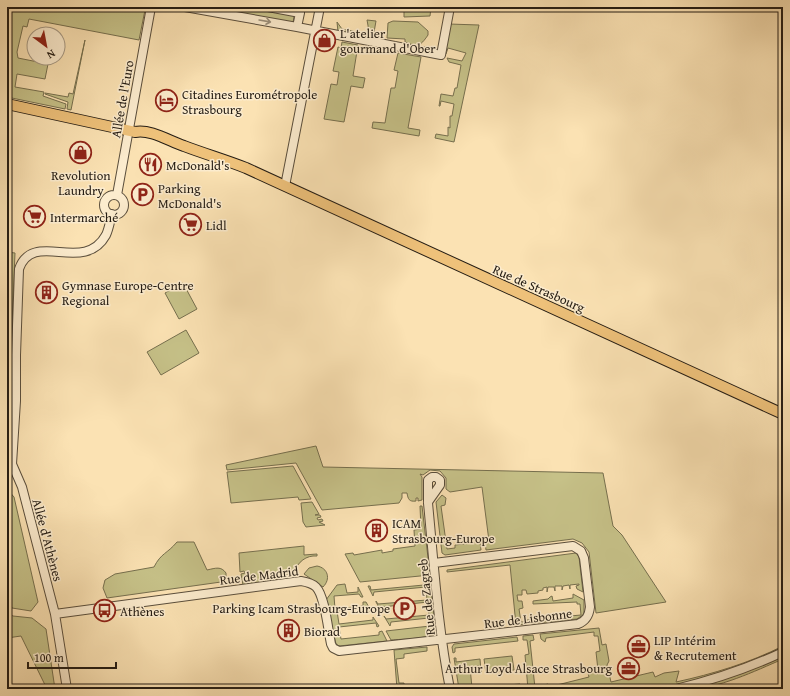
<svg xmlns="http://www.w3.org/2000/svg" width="790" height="696" viewBox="0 0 790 696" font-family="'Gentium Book Plus',serif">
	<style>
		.green { fill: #c6c188; stroke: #766f4e }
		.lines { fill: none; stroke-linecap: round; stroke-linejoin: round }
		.minor-casing { stroke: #5a4e3c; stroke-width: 10 }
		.major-casing { stroke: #251d14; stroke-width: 12 }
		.minor { stroke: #fcecce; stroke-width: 8 }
		.major { stroke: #eec17a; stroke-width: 10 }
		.oneway { stroke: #9b8f7a }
		.labels { text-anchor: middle; stroke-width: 3; stroke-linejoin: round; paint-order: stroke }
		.poi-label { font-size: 13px; fill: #251d14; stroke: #fcecce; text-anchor: start }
		.street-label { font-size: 13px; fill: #251d14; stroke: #fcecce }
	</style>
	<rect width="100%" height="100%" fill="#fbe2b3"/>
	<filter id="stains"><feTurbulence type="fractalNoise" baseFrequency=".005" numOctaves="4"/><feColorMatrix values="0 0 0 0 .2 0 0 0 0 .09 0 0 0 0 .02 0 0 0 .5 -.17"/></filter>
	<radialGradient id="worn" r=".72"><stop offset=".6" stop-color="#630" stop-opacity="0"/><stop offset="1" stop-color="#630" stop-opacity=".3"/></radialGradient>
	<path class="green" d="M7,7h118l20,3 -6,30 -110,-21 -2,8 -4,-1 -6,26 1,6 30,6 -3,15 -28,-5 -2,13 29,5 -1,4 23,8 -1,5 -58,-12z
		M240,7h20l32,7 2,2 -1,7 -54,-9z
		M404,7h27l-1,9 -26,1z
		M367,20l9,1 -3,17 -35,-6 -1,-10 5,7 25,5 2,-3z
		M393,21l25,1 10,9v4c-8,12 -11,12 -23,7v-3l-18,-1 1,-15z
		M449,24l30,1 -25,117 -19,-4 1,-4 12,2v-9l2,1v-12h2l2,-12 -13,-3 -1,5h-1l2,-12 12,2 2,-8h2l4,-23 -12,-3 -2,-4 15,3 4,-8 -18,-5 -2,6 -2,-1z
		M85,40l-14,70 -4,-1 1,-7 -23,-8v-1l23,4 1,-4 4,1z
		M342,42l16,3 -5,31 12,2 -2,10 -12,-2 -7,36 -20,-3 7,-35 6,1 2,-13 -6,-1 5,-24 3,1z
		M398,53l23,4 -13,71 12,2 -1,6 -47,-8 1,-6 12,1 6,-35h4l3,-17 -4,-1z
		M7,252l8,1 -4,94 -4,-6z
		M183,283l14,26 -18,10 -14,-26z
		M186,330l13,23 -38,22 -14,-23z
		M316,446l7,21 280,6 10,53 9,9 44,67 -70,11 -7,-61 -7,-9 -9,-4 -87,11 -1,-8 4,-1 -7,-54 -32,5 -4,-3v-11l-6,-7 -10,-1 -7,5 -3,-1 2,3v23l-4,1v-3h-2v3c-7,1 -8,-2 -9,-8h-5v5l-3,5 -77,7 -26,-47 -69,7 -1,-5z
		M293,466l18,33 -12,1 -1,-3 -67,6 -4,-31z
		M7,489l7,8 24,105 -7,9 -19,-3 -5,-12z
		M442,495l4,3 -1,7 -4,1 6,43 8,-1v-3l25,-3 1,8 -36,5 -3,-2 -6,-51z
		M312,502l7,12 -4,1h5l1,2 -4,1 1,2 4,-1 1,2 -4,1 6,3 -19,2 -3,-5 -2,-19z
		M420,506h2l8,69 -70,7 -15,-28 8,-1 1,2 28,-5v3l11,-2v-2l22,-3 -1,-16 7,-1z
		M177,542h17l13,28c9,-2 14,-4 19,3v5l-5,4 -114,16 -4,-10 2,-8 10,-6 39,-7c7,-14 13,-13 23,-25z
		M304,546v9l13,-1v2c-11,-1 -19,6 -23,16l-10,3v3l-41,7 -2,-11 4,-1 -1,-2 -4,1 -1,-19z
		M576,553l3,4 4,35 -6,-3 -1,-3 3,-1v-1l-9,1v4l-1,-4 -6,1 -1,4v-4h-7v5l-1,-4h-6l-1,5v-5l-4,1v2l-5,1v2l-11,1 -1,-4h-4v5h-5l1,6h4l1,7 -4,1 2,13h5v-2l55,-5 -1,-11h-3v-2l-44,2v-3l15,-2 2,-2 2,-1 1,5 20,-3v-4l11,6v14l-7,5 -61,6 -6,-60 -63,7v-2z
		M317,566c11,2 14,13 6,21l-19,-13 5,-6z
		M430,581l6,51c-6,7 -34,7 -45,8l-5,-9 44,-5 -1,-8 -38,4 -1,4 -6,-10 2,3 43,-4 -1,-13 -46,5 -1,4 -5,-9v-1l2,3 49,-4 -1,-13 -52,5 -1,4 -5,-10h2l1,4 53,-5v-3z
		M345,584l2,9 11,-1v-5l5,10h-2l-2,-3 -25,2 1,13 28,-3v-4h3l5,9 -2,1 -1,-4 -31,3 2,13 34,-4v-3l6,9 -2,1 -1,-4 -37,4 2,12 38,-4v-3l3,-1 5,10 -48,5 -3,-2 -10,-44 11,-15z
		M7,613l6,3 19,2 14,11 9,60h-8l-26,-53 -14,2z
		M599,628l3,17 4,-1 3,17 -2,4 4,17 42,-10 2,5 9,-4 15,-2 -3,11c37,-8 73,-19 107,-36v1l-50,22 -58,17 -29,3h-121h3l-3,-34 4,-1 -2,-14h-4v-4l10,-1 1,5 -4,1 5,47 9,-1v-2l4,-1 1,3 40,-10 -1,-4 10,-3 -2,-18 4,-1 -2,-15h-4v-4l-48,6 -1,4 -4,-3 -1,-5z
		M517,637l1,4 -63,7v4l-2,1 -1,-6 2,-3z
		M427,647v4l-23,3v4l-8,1 3,24h5v6h-7l-3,-39z
		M512,656l2,14 -28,3 -2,-14z
		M783,656v3c-28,12 -65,30 -95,30z
		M454,658h2v4l24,-3 1,13 -2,-6 -9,1 2,21 48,-4v5h-61z"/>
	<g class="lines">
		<defs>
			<path id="minor" d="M185,7l112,20 3,-14 -32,-6
				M297,27l144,28 9,-48
				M285,186l35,-179
				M117,195l34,-188
				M104 205a10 10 0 1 1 20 0a10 10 0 1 1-20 0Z
				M428,502l12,-17v-5l-4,-3h-4l-4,3v23c6,62 10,125 22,186
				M55,614l246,-33c6,1 11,2 15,6 9,9 12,43 15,57l2,4 6,3 239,-27c8,-3 11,-8 12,-17l-6,-49 -3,-7 -8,-5 -139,17
				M67,689l-12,-75 -33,-127 -10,-23 4,-63v-46l3,-86c14,-40 65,6 87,-34 3,-6 4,-14 6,-21
				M676,689c37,-9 73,-21 107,-37"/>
			<path id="major" d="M7,104l128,28c16,-3 34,9 49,14 21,8 42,14 62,22l537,246"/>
		</defs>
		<use href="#minor" class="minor-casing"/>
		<use href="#major" class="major-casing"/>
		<use href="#minor" class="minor"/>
		<use href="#major" class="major"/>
	</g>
	<defs><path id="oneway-shaft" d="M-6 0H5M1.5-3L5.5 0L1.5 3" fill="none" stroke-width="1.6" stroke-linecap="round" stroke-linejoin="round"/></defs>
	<use class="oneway" href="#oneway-shaft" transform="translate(265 21) rotate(10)"/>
	<defs>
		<symbol id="shop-ring" viewBox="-11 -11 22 22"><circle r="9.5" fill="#fcecce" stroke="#8f2418" stroke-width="1.5"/><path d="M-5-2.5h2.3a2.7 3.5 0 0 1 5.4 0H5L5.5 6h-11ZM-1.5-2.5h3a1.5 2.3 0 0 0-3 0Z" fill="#8f2418"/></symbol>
		<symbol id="hotel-ring" viewBox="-11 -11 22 22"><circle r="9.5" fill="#fcecce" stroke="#8f2418" stroke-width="1.5"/><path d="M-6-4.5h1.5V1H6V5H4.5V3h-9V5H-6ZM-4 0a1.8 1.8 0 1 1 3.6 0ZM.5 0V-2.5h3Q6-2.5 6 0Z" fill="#8f2418"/></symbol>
		<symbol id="restaurant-ring" viewBox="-11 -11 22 22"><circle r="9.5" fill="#fcecce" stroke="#8f2418" stroke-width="1.5"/><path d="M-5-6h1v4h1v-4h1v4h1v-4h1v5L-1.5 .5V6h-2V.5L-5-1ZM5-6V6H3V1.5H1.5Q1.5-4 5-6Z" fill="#8f2418"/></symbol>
		<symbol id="parking-ring" viewBox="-11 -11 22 22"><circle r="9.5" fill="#fcecce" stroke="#8f2418" stroke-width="1.5"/><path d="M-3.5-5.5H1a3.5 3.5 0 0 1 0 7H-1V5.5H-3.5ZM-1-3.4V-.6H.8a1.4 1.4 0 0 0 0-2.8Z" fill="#8f2418"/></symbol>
		<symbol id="supermarket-ring" viewBox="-11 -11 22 22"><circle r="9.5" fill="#fcecce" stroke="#8f2418" stroke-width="1.5"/><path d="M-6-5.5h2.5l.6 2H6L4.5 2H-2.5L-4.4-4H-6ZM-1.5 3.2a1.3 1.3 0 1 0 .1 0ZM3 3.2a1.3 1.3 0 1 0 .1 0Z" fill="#8f2418"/></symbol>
		<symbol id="building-ring" viewBox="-11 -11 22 22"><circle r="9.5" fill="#fcecce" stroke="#8f2418" stroke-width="1.5"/><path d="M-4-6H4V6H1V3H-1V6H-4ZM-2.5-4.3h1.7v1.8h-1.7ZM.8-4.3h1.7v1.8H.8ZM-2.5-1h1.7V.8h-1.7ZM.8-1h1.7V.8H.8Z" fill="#8f2418"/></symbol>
		<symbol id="bus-ring" viewBox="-11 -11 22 22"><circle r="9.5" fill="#fcecce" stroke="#8f2418" stroke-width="1.5"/><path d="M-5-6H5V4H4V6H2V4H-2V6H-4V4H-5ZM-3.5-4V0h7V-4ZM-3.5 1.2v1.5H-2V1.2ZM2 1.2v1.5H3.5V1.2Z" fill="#8f2418"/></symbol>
		<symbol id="office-ring" viewBox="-11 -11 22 22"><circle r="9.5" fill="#fcecce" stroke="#8f2418" stroke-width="1.5"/><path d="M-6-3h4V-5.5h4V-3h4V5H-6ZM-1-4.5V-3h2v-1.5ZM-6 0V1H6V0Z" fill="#8f2418"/></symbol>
	</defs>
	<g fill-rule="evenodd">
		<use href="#shop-ring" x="312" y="28" width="25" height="25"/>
		<use href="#hotel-ring" x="154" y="88" width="25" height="25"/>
		<use href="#shop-ring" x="68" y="140" width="25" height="25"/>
		<use href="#restaurant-ring" x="138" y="152" width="25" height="25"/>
		<use href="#parking-ring" x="130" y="182" width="25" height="25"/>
		<use href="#supermarket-ring" x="22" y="204" width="25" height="25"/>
		<use href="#supermarket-ring" x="178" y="212" width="25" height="25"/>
		<use href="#building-ring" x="34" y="280" width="25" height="25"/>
		<use href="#building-ring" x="364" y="518" width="25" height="25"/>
		<use href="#parking-ring" x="392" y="596" width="25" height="25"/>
		<use href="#bus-ring" x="92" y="598" width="25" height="25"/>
		<use href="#building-ring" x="276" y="618" width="25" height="25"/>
		<use href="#office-ring" x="626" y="634" width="25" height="25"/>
		<use href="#office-ring" x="616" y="656" width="25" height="25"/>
	</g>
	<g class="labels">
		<g class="poi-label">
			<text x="340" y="38">L'atelier<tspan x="340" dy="15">gourmand d'Ober</tspan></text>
			<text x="182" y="99">Citadines Eurométropole<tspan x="182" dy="15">Strasbourg</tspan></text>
			<text x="166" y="170">McDonald's</text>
			<text x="81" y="180" text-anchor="middle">Revolution<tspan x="81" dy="15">Laundry</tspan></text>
			<text x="158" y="193">Parking<tspan x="158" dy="15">McDonald's</tspan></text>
			<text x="50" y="222">Intermarché</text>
			<text x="206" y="230">Lidl</text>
			<text x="62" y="290">Gymnase Europe-Centre<tspan x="62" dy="15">Regional</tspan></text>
			<text x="392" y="528">ICAM<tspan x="392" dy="15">Strasbourg-Europe</tspan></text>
			<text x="390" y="613" text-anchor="end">Parking Icam Strasbourg-Europe</text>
			<text x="120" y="616">Athènes</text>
			<text x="304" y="636">Biorad</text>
			<text x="654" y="645">LIP Intérim<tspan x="654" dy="15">&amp; Recrutement</tspan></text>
			<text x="612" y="673" text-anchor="end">Arthur Loyd Alsace Strasbourg</text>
		</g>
		<g class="street-label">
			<text transform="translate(122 99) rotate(-80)" y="5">Allée de l'Euro</text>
			<text transform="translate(539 288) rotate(24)" y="5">Rue de Strasbourg</text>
			<text transform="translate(48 540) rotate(75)" y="5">Allée d'Athènes</text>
			<text transform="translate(259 575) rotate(-7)" y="5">Rue de Madrid</text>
			<text transform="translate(426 597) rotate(-96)" y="5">Rue de Zagreb</text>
			<text transform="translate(528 618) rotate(-7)" y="5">Rue de Lisbonne</text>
		</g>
	</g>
	<rect width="790" height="696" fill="none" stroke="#fbe2b3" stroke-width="24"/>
	<rect x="8" y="8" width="774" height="680" fill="none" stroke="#251d14" stroke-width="2"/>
	<rect x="12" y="12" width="766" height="672" fill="none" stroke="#251d14"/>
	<g transform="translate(46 46) rotate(148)"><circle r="19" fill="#fcecce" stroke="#a69984"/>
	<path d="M0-3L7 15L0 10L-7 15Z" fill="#8f2418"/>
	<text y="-6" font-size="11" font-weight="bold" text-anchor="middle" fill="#251d14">N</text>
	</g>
	<path d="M28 662v6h88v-6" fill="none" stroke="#251d14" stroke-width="2"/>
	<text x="34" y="662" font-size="12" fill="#251d14" stroke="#fcecce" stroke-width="3" paint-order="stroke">100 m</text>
	<rect width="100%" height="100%" filter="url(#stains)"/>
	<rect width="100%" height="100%" fill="url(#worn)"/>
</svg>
